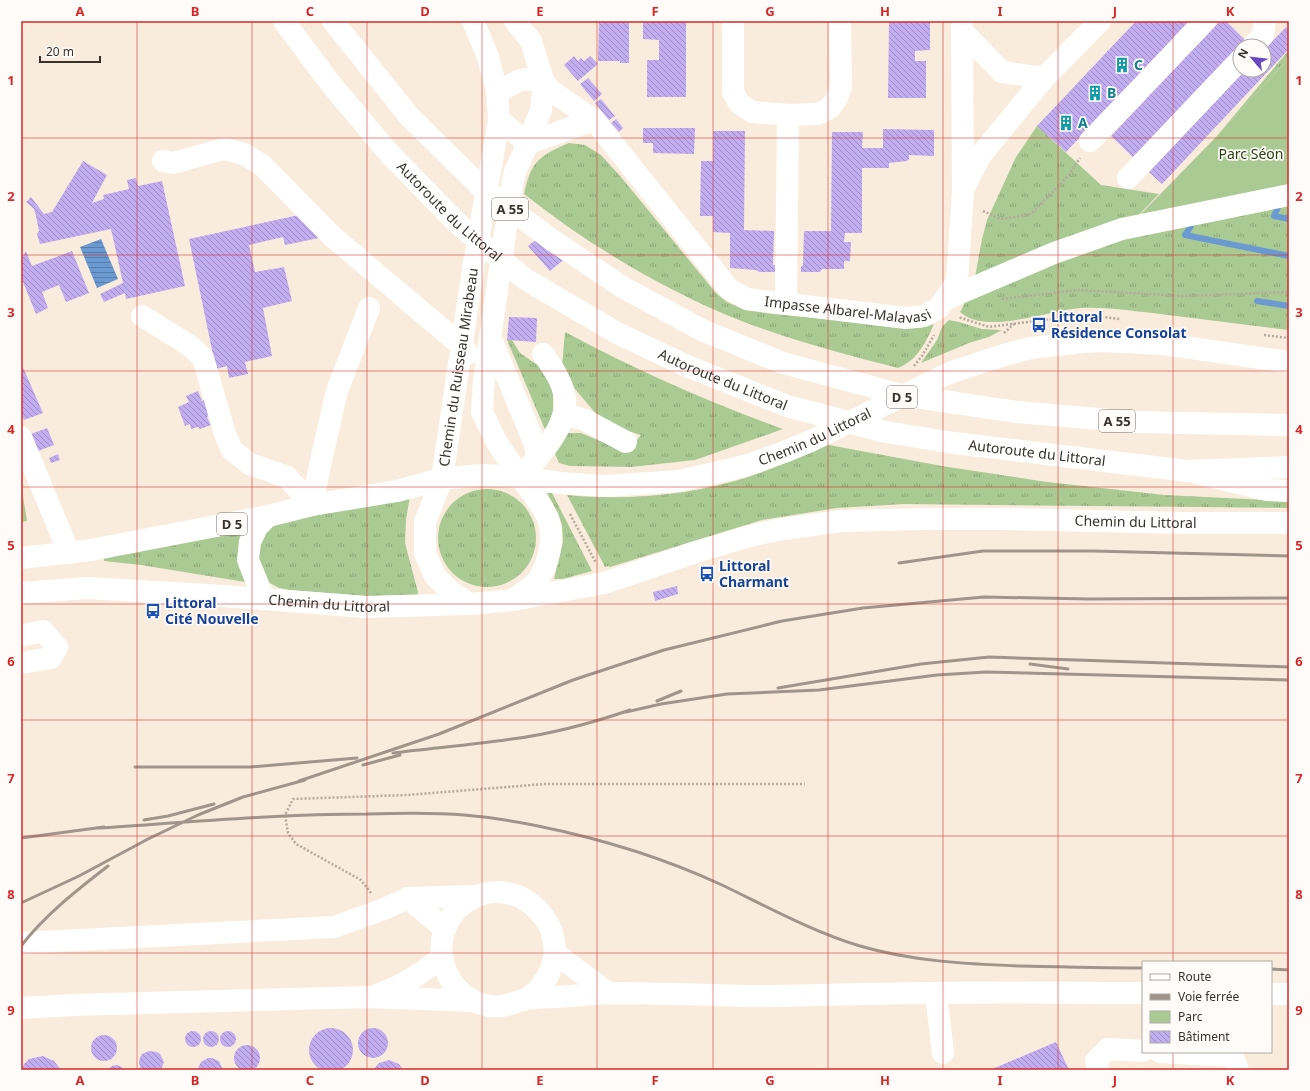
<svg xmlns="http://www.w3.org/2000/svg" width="1310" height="1091" viewBox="0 0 1310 1091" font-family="'Noto Sans',sans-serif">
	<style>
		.grass { fill: url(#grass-tufts) }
		.green { fill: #aaca93 }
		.water { fill: url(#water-rules) }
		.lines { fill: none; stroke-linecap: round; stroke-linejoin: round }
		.stream { stroke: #6a9ad1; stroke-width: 6 }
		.building { fill: url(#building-back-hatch) }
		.path { stroke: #b3a99c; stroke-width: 2.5; stroke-dasharray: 2 2; stroke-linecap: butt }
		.minor { stroke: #fff; stroke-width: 22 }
		.major { stroke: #fff; stroke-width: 22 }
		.highway { stroke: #fff; stroke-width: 22 }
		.rail { stroke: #9f958a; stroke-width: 3 }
		.grid { fill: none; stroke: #d62828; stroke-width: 1; stroke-opacity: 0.55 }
		.labels { text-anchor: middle; stroke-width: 3.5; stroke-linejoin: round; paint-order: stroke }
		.shield { fill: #fefbf8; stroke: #736e69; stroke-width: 1 }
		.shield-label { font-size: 13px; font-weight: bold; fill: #37322c }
		.culture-label { font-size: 14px; font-weight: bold; fill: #0d838f; stroke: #fefbf8; text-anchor: start }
		.park-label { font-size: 14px; fill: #284012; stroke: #fefbf8 }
		.street-label { font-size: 14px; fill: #37322c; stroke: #fefbf8 }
		.transit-label { font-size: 14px; font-weight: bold; fill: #164399; stroke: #fefbf8; text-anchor: start }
		.neatline { fill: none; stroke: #d62828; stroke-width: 1.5 }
		.grid-label { font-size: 13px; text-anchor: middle; font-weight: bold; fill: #d62828 }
	</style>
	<defs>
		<pattern id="grass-tufts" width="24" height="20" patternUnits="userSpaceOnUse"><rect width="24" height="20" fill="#aaca93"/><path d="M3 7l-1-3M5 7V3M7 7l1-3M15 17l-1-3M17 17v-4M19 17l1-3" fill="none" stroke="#8ba578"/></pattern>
		<pattern id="water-rules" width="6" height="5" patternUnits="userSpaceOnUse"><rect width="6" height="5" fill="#6a9ad1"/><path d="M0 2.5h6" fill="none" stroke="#587eaa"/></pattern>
		<pattern id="building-back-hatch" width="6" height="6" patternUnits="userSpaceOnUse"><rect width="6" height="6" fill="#c2adf1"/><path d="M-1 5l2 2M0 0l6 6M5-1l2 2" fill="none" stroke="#9e8dc3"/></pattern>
	</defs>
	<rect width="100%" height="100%" fill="#faecdc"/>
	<path class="grass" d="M1289,50v8l-73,79z
		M1037,126l64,59 58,9 -21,22 151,-30v144c-40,-5 -80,-10 -121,-15 -29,-3 -58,-8 -87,-7 -33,2 -95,28 -121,4l9,-17 6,-18 7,-38 5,-19 29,-63z
		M569,143l16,2 16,10 20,22 95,116 11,9 18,8 28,4 147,14 14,-4c-8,18 -16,36 -36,44 -52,-13 -104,-27 -154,-46 -79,-31 -154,-76 -220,-128 7,-33 15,-38 45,-51z
		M949,320l10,2 23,7 20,1 -13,7 -20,6 -48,20 16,-23 5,-13z
		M565,332c71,38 143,70 218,97l-88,31 -64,7 -61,-1 -11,-3 -4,-9 11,-21h15l46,19 14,-17 -20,-6 -23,-13 -29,-34 -7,-16z
		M507,340h5l8,13 19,13 9,10 5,18v17l-7,21z
		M829,445l113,21 105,16 118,13 124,6v7l-385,-4 -67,4 -75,12 -152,47 -2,-1 -3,1 -38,-72c59,6 128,0 184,-19 25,-8 49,-20 73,-30z
		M438 538a49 49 0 1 1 98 0a49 49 0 1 1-98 0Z
		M547,493h5l40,78 -29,8h-9l9,-37 -1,-17 -4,-12z
		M410,496l-4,24 -1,23 13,49 -1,4 -38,1 -90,-7 -10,-2 -11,-6 -11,-19 3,-22 6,-11 8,-6z
		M245,529c-8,23 -9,30 0,53l-104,-17 -37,-4v-4z"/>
	<path class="green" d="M1289,58v128l-151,31 78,-80z
		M21,484l6,37 -6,1z"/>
	<path class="water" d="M101,239l17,40 -21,9 -17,-41z"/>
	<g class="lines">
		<path class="stream" d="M1280,203l-6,13 15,3
			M1191,226l-6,9 104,21
			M1257,301l32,5"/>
	</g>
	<path class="building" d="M599,21h30v42h-9v-2h-22z
		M643,21h43v76h-39v-37h12v-20l-16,-1z
		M889,21h41v29l-15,1v10h11v37h-38z
		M1136,21h53l-123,131 -29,-26z
		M1220,21h6l21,21 -4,4h-3v3l-104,111 -25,-24z
		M1286,27l3,3v19l-127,135 -13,-12 96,-102h19v-20z
		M574,56l4,5 3,-3 3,3 6,-5 8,8 -20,17 -14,-16z
		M588,78l14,16 -8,7 -14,-17z
		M601,99l14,17 -6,4 -14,-17z
		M616,119l7,9 -4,4 -8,-9z
		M643,128h52l-1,26 -41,-1v-10h-10z
		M883,129l51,1v26l-25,-1v4l-2,2 -18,2v5h-27v65h-17l-1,9h7l-1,19h-6v8h-22l-2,3h-19v-6h2l1,-35h27l1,-99h31l-1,16h21z
		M713,131h32l-1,99 30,1 -1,34h2v7h-16l-3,-2 -26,-2v-35l-17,-1v-16h-13l1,-55h12z
		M83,161l24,14 -15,28 12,-4 -1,-4 26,-6 -2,-9 9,-2 2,8 24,-5 23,105 -59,13 -1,-6 -21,9 -4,-8 23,-11 -12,-54 -71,15 -3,-10 2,-3 -3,-15 -2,-7 -8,-7 5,-5 13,17 8,-2z
		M299,215l20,23 -34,7 -2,-8 -34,8 6,27 29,-5 8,34 -29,7 9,48 -27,6 3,12 -19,4 -2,-12 -11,3 -27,-130z
		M546,232l21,25 -17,14 -22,-25z
		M26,251l6,15 40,-15 17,42 -23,9 -7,-17 -17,7 6,16 -12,6 -15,-37v-18z
		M509,317l28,1 -1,24 -29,-2z
		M21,363l22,50 -19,7 -3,-7z
		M198,391l4,10 2,-1 6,16 -3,1 4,8 -11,4 -2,-2 -7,2 -1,-5 -5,2 -7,-19 11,-5 -3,-6z
		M47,428l7,17 -16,6 -7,-17z
		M58,454l2,6 -9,3 -2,-5z
		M677,586l1,8 -23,7 -2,-9z
		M358 1043a15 15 0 1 1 30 0a15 15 0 1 1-30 0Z
		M309 1050a22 22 0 1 1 44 0a22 22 0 1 1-44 0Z
		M185 1039a8 8 0 1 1 16 0a8 8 0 1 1-16 0Z
		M203 1039a8 8 0 1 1 16 0a8 8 0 1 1-16 0Z
		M220 1039a8 8 0 1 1 16 0a8 8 0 1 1-16 0Z
		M91 1048a13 13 0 1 1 26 0a13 13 0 1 1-26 0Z
		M1056,1042l13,28h-79z
		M234 1058a13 13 0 1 1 26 0a13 13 0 1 1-26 0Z
		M149,1051l8,1 3,2 4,8 -3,8h-20l-2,-8 1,-4 2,-4z
		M43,1056l11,5 7,9h-40l3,-6 5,-5z
		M208,1058h4l7,3 4,9h-26l4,-8z
		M389,1060l10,4 4,6h-30l6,-7z
		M116,1065l4,1 5,4h-18l5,-4z"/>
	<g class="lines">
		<path class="path" d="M983,211l18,8 30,-5 37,-38 12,-18
			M1002,299l76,-9 106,6 105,-4
			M960,317l1,1 28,9 95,-12 36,4
			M1004,333l10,-9
			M1264,335l25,3
			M914,366l8,-10 12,-21
			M570,514l26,49
			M371,893l-10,-13 -65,-36 -8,-11 -3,-18 8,-16 114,-4 138,-11h260"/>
		<g class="minor">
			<path d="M515,21l16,20 13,42 -3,27 -13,33 -13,29 -3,13 -28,196 -2,31 14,29 24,36c19,-20 48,-50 45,-79 -2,-16 -13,-32 -22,-44"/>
			<path d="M733,21v71l6,11 13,9 36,3 30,-1 12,-6 7,-10 4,-11 -1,-66"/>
			<path d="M962,31l40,41 42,6"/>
			<path d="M1253,46l10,-11 2,-14"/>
			<path id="s1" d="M497,92l21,-11 8,-2 18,4 12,11 38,26 135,169 18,10 159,19 18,-2 15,-8 18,-27 6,-90 -1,-170"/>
			<path d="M499,120l29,23 66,-23"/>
			<path d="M1090,141l115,-120"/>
			<path d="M163,161l10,2 51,-14 20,5 18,11 71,72 129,109 6,8"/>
			<path d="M1128,178l112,-118"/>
			<path d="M965,186l15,-30 64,-78 56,-57"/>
			<path d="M944,300l110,-47 68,-24 167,-34"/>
			<path d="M786,304l2,-189"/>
			<path d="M142,316l47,29 14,13 22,76 7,16 18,14 37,13 25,28"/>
			<path d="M490,336l44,106 4,16"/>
			<path d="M564,414l21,6 41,22"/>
			<path d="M21,437l48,116"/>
			<path id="s2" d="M442,479l31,-210 26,-149 -2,-28 -9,-35 -15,-36"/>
			<path d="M312,505l10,-49 15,-65 32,-83"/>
			<path d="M264,599l-16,-39 2,-18 7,-15 11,-11"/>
			<path d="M21,636l22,-5 14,16 -6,11 -30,5"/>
			<path d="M408,898l37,31"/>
			<path d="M21,943l313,-16 50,-18 24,-11 69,-2"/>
			<path d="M555,953l53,40"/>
			<path d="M936,993l7,60"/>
			<path d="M379,994c24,-8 43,-21 63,-37"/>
			<path d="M1271,994h18"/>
			<path d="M527,999c4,-4 11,-8 14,-13 43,-53 -25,-122 -78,-82 -39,31 -22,93 26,102 16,2 24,-4 38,-7 9,-2 20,-2 29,-2 18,-1 36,-3 54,-4 47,0 94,2 142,3 60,0 120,-3 181,-3 70,-1 140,0 210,0"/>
			<path d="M21,1008l51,-3 298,-8 103,4"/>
			<path d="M1160,1052l73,4 5,14"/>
			<path d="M1098,1070l-2,-9 12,-12 35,2"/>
		</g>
		<g class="major">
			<path d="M1197,473l70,17 22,1"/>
			<path d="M442,479l-17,43v31l10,23 16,16 19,12"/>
			<path id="s3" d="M21,558l70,-8 177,-34 44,-11 85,-14 45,-12 40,-4 38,2 40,6 46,3 73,-5 66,-15 39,-14 29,-12 136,-67 55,-18 27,-7 51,-6 20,-1 61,3 126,18"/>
			<path id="s4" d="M21,593l66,-5 137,8 141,11 105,-3 43,-4 91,-17 92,-31 54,-16 27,-6 64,-9 84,-2h76l185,4h103"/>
			<path d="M515,598c7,-5 17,-11 22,-17 12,-17 18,-43 11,-62 -6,-15 -18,-29 -28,-42"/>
		</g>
		<g class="highway">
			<path id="s5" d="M284,21l46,62 58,69 69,71 68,56 92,54 70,33 100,40 99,26 68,11 234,28 101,-4"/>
			<path d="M333,21l76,95 73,72 70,52 72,48 78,42 81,33 119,32 115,17 117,10 155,3"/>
		</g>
		<path class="rail" d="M899,563l84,-12h110l196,5
			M1030,664l38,5
			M778,688l143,-24 68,-7 300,10
			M657,701l24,-10
			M626,712l35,-8 66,-10 92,-4 118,-15 49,-3 303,8
			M393,753c39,-5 79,-8 119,-14 40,-5 80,-16 118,-29
			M363,765l37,-10
			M135,767h116l106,-9
			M299,781l140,-47 134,-54 91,-30 118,-29 81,-13 121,-11 105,2 200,-1
			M144,820l24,-4 46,-12
			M99,828c90,-6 179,-14 268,-14 32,-1 65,-2 97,1 25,2 50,6 74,11 64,13 126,32 184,59 44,21 91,47 138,61 51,15 106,18 159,20 42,1 83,2 124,2
			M21,838l83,-11
			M21,903l58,-27 69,-37 50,-24 45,-18 62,-17
			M21,946c24,-31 56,-56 87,-80
			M1271,969l18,1"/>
	</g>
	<path class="grid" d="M137,21v1049M252,21v1049M367,21v1049M482,21v1049M597,21v1049M713,21v1049M828,21v1049M943,21v1049M1058,21v1049M1173,21v941M21,138h1268M21,255h1268M21,371h1268M21,487h1268M21,604h1268M21,720h1268M21,836h1268M21,953h1268M1173,1052v18"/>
	<defs>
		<symbol id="building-bare" viewBox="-9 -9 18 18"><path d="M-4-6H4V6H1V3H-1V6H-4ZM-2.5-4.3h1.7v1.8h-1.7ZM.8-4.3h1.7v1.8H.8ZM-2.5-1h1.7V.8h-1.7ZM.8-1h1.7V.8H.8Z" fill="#0f9aa8" stroke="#fefbf8" stroke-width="2.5" paint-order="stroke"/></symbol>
		<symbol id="bus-bare" viewBox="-9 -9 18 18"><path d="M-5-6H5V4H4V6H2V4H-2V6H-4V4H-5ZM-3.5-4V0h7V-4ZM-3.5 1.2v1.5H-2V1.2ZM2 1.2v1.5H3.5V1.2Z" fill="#1a4fb4" stroke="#fefbf8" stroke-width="2.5" paint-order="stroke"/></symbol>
	</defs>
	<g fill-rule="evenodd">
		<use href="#building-bare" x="1111" y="54" width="22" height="22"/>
		<use href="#building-bare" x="1084" y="82" width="22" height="22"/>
		<use href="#building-bare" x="1055" y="112" width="22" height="22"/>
		<use href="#bus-bare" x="1028" y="314" width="22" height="22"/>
		<use href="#bus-bare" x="696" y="563" width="22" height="22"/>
		<use href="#bus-bare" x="142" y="600" width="22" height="22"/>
	</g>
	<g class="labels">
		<g class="shield">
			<rect x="492" y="198" width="36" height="22" rx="3"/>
			<rect x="887" y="386" width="30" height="22" rx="3"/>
			<rect x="1099" y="410" width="36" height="22" rx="3"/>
			<rect x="217" y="513" width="30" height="22" rx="3"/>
		</g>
		<g class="shield-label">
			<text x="510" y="214">A 55</text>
			<text x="902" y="402">D 5</text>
			<text x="1117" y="426">A 55</text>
			<text x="232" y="529">D 5</text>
		</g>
		<g class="culture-label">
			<text x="1134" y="70">C</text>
			<text x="1107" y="98">B</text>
			<text x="1078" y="128">A</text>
		</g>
		<g class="park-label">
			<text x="1251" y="159">Parc Séon</text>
		</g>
		<g class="street-label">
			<text dy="5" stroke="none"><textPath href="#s5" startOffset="253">Autoroute du Littoral</textPath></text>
			<text dy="5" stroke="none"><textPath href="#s1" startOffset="451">Impasse Albarel-Malavasi</textPath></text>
			<text dy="5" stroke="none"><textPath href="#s2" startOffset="113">Chemin du Ruisseau Mirabeau</textPath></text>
			<text dy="5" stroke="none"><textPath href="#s5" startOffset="577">Autoroute du Littoral</textPath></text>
			<text dy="5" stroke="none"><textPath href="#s3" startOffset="810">Chemin du Littoral</textPath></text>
			<text dy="5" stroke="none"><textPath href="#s5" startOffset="901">Autoroute du Littoral</textPath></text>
			<text dy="5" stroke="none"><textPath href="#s4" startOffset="1126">Chemin du Littoral</textPath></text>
			<text dy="5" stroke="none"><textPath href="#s4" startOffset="309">Chemin du Littoral</textPath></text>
		</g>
		<g class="transit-label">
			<text x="1051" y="322">Littoral<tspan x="1051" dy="16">Résidence Consolat</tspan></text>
			<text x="719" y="571">Littoral<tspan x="719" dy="16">Charmant</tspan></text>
			<text x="165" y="608">Littoral<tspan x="165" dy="16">Cité Nouvelle</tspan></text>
		</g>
	</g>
	<rect width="1310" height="1091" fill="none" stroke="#fefbf8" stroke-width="44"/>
	<rect x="1142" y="961" width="130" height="92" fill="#fefbf8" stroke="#aeaba6"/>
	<rect x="1150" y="974" width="20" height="6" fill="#ffffff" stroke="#aeaba6"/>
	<text x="1178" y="981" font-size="12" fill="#37322c">Route</text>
	<rect x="1150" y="994" width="20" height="6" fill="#9f958a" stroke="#aeaba6"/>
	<text x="1178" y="1001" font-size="12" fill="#37322c">Voie ferrée</text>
	<rect x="1150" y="1011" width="20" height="12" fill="#aaca93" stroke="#aeaba6"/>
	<text x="1178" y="1021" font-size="12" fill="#37322c">Parc</text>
	<rect x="1150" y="1031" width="20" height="12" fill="url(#building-back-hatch)" stroke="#aeaba6"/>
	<text x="1178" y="1041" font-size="12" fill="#37322c">Bâtiment</text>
	<g transform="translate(1252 58) rotate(298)"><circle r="19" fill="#fefbf8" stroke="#aeaba6"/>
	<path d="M0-3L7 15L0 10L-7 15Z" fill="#6947c0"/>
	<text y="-6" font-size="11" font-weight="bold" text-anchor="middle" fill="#37322c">N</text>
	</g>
	<path d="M40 56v6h60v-6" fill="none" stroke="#37322c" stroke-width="2"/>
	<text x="46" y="56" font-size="12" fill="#37322c" stroke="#fefbf8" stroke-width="3" paint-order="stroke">20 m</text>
	<rect x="22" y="22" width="1266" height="1047" class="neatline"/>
	<g class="grid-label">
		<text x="80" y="16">A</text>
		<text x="195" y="16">B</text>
		<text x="310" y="16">C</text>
		<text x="425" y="16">D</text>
		<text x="540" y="16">E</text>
		<text x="655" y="16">F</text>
		<text x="770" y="16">G</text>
		<text x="885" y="16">H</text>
		<text x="1000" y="16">I</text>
		<text x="1115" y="16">J</text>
		<text x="1230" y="16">K</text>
		<text x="11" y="85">1</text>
		<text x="1299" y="85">1</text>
		<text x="11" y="201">2</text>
		<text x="1299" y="201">2</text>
		<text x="11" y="317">3</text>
		<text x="1299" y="317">3</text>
		<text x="11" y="434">4</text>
		<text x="1299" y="434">4</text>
		<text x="11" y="550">5</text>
		<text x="1299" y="550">5</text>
		<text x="11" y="666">6</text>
		<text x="1299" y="666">6</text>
		<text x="11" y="783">7</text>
		<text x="1299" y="783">7</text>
		<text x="11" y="899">8</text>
		<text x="1299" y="899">8</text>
		<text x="11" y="1015">9</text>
		<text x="1299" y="1015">9</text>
		<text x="80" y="1085">A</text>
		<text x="195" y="1085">B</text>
		<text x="310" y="1085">C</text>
		<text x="425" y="1085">D</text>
		<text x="540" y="1085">E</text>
		<text x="655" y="1085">F</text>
		<text x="770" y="1085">G</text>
		<text x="885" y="1085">H</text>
		<text x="1000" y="1085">I</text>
		<text x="1115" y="1085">J</text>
		<text x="1230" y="1085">K</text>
	</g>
</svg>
